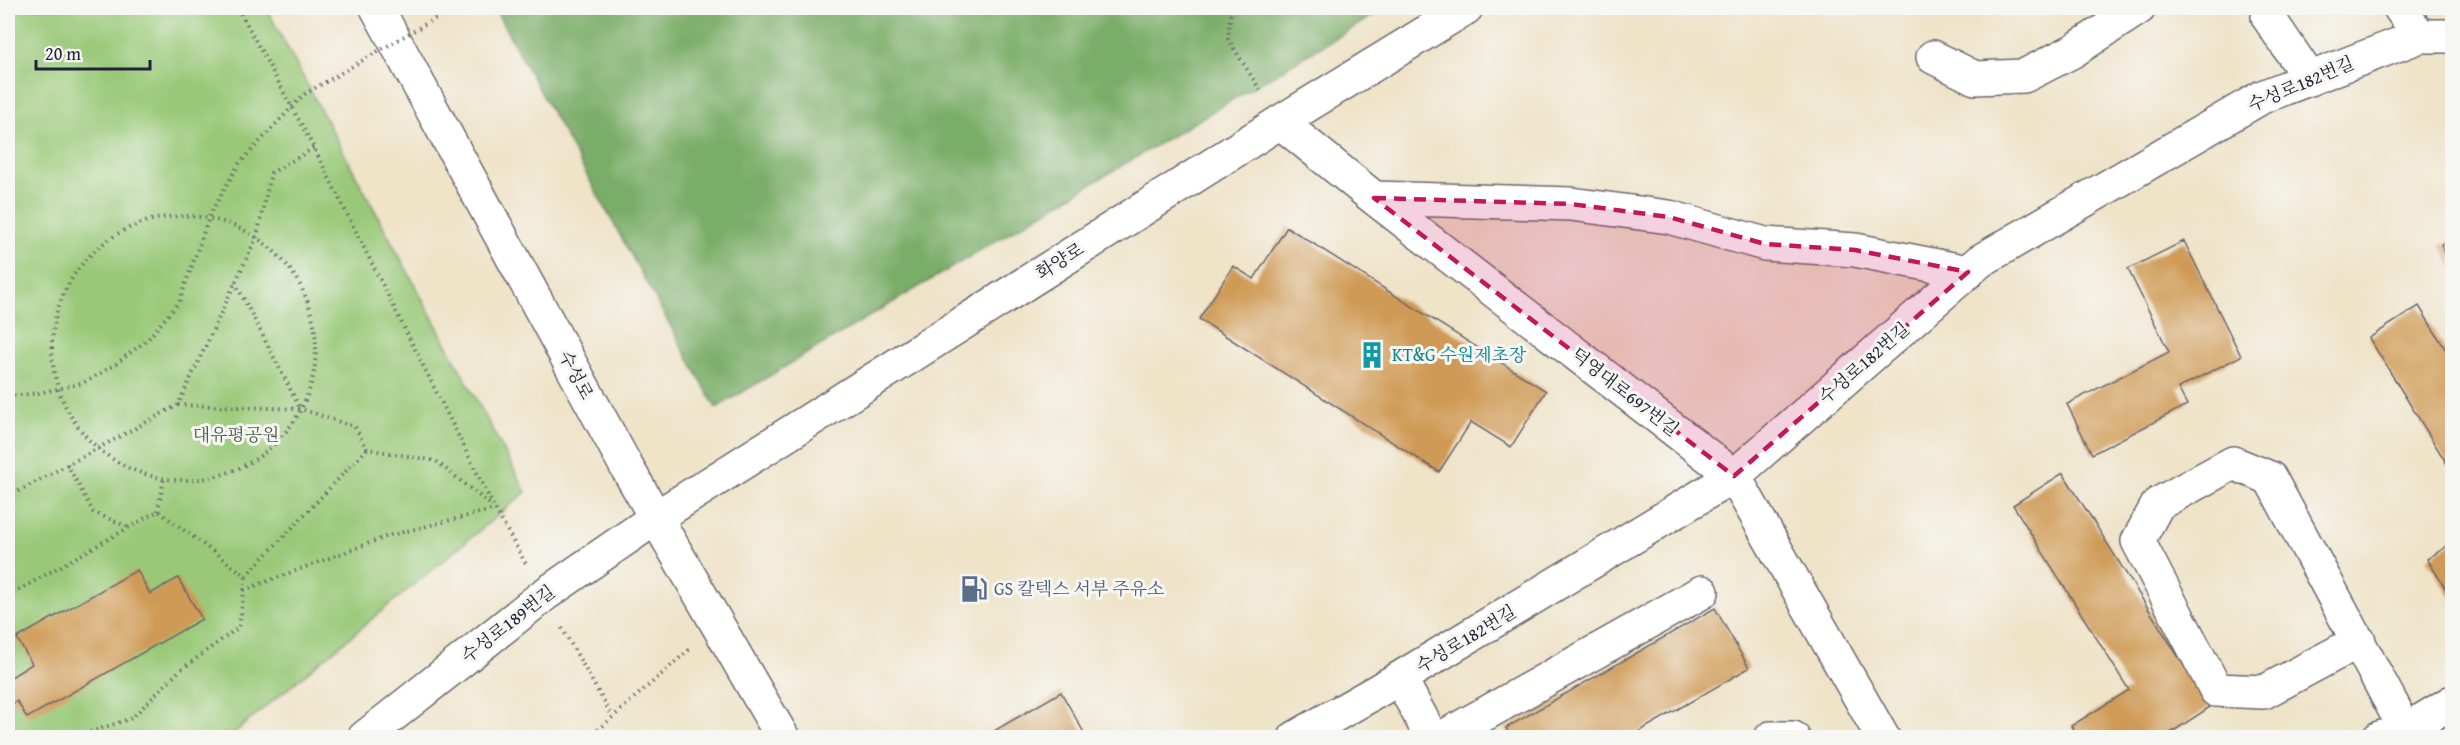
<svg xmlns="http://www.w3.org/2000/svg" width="2460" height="745" viewBox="0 0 2460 745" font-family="'Gentium Book Plus','Noto Serif KR',serif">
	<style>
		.green { fill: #99c978; stroke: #5e765a; stroke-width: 1.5 }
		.forest { fill: #7aad68; stroke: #4e6852; stroke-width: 1.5 }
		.building { fill: #cf9a55 }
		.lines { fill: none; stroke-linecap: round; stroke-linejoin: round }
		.minor-casing { stroke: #6a666c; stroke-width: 36 }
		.major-casing { stroke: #6a666c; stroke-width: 36 }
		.path { stroke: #6a666c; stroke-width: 4; stroke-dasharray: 1.5 4.5; stroke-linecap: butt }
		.minor { stroke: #fff; stroke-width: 33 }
		.major { stroke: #fff; stroke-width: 33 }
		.path-bridge { stroke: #6a666c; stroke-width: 4; stroke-dasharray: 1.5 4.5; stroke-linecap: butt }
		.marked { fill: #c2185b; fill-opacity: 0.2; stroke: #c2185b; stroke-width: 4.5; stroke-dasharray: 12 8; stroke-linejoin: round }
		.labels { text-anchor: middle; stroke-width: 6; stroke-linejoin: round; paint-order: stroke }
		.street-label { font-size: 18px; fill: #22223b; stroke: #f6f6f2 }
		.culture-label { font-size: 18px; fill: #0d838f; stroke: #f6f6f2; text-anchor: start }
		.park-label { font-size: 18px; fill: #4c5c50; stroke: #f6f6f2 }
		.service-label { font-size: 18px; fill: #4e5e75; stroke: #f6f6f2; text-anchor: start }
	</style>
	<rect width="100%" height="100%" fill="#f6f6f2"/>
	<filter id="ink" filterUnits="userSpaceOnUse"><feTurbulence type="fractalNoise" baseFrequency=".0167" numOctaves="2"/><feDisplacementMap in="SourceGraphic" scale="12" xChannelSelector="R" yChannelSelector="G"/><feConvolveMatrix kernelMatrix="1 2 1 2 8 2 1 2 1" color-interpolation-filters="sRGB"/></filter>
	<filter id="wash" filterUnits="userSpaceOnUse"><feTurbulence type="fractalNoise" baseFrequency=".008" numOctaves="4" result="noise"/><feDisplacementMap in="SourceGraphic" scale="24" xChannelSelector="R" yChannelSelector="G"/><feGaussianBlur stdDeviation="1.35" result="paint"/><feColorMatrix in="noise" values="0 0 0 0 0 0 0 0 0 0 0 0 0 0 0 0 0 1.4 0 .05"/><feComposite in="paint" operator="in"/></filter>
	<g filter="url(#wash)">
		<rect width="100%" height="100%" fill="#efe3c8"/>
		<path class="green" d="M8,8h258l260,484 -297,245h-221z"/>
		<path class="forest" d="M494,8h892l-670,400z"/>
		<g id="blocks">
			<path class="building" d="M1287,227l259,164 -35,56 -40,-25 -32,50 -240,-153 34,-53 21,13z
				M2452,239v29l-11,-23z
				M2184,241l57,115 -63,32 9,17 -95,49 -25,-50 102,-52 -41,-83z
				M2419,306l33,54v112l-83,-134z
				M2063,473l147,234 -47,31h-84l-8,-12 58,-36 -116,-185z
				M2452,543v56l-25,-40z
				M137,570l13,24 28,-16 24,41 -175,99 -10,-17 -9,5v-27l24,-15 -15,-26z
				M1715,608l34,60 -121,70h-117l-5,-10z
				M1061,692l26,46h-105z"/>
		</g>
	</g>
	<g filter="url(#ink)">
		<use href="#blocks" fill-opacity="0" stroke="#6a666c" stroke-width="1.5"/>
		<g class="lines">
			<defs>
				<path id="minor" d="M2400,8l20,28
					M2268,17l42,62
					M1933,57l42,21 49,-2 49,-25 66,-43
					M1280,122l94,76 360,278 149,262
					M1374,198l197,6 98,13 96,27 90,6 113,22
					M2359,641l-95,51 -48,-2 -78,-149 20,-37 75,-41 37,15 140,260
					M1400,678l32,60
					M364,738l180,-143 113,-78 623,-395 186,-114
					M1295,738l105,-60 334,-202 246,-215 282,-164 158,-61h32
					M1442,738l260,-146
					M1771,738h22
					M2379,738l27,-8 46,-28"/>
				<path id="major" d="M377,8l249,458 157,272"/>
			</defs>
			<use href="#minor" class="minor-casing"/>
			<use href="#major" class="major-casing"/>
			<path class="path" d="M238,8l76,140 181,361 31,55
				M1231,8l-3,31 34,54
				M52 348a132 132 0 1 1 264 0a132 132 0 1 1-264 0Z
				M235,282l65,126
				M178,405l123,4 54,18 12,22
				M67,464l26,48 35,15
				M8,497l170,-92 79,-169 14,-63 43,-25
				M158,511l6,-33
				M244,590l147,-55 104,-26
				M8,596l150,-85 88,65 121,-127 69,12 56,45
				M562,628l50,88
				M73,738l59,-20 47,-47 60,-44 7,-51
				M589,738l102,-90"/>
			<use href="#minor" class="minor"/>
			<use href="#major" class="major"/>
			<path class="path-bridge" d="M8,396l31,-3 44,-10 33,-19 32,-25 31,-37 32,-90 28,-48 64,-69 150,-87"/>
		</g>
	</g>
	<path class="marked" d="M1374,198l197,6 98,13 96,27 90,6 113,22 -234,204z"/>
	<defs>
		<symbol id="building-bare" viewBox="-9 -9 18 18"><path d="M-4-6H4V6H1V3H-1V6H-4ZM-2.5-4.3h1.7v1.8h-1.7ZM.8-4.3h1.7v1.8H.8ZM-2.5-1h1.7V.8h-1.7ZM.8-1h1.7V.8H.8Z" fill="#0f9aa8" stroke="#f6f6f2" stroke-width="2.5" paint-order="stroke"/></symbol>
		<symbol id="fuel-bare" viewBox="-9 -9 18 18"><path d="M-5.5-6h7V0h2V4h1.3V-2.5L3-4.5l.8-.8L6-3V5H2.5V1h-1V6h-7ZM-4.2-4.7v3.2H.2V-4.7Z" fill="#5c6f8a" stroke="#f6f6f2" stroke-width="2.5" paint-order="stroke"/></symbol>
	</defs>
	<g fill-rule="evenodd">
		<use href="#building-bare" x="1353" y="336" width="38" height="38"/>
		<use href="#fuel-bare" x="955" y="570" width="38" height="38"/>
	</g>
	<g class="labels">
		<g class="street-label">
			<text transform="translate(2301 84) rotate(-23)" y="6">수성로182번길</text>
			<text transform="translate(1060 261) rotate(-32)" y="6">화양로</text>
			<text transform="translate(1864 363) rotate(-41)" y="6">수성로182번길</text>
			<text transform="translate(576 375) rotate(62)" y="6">수성로</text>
			<text transform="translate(1625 392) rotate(38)" y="6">덕영대로697번길</text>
			<text transform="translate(508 624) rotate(-38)" y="6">수성로189번길</text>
			<text transform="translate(1466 639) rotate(-31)" y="6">수성로182번길</text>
		</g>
		<g class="culture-label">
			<text x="1392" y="361">KT&amp;G 수원제초장</text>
		</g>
		<g class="park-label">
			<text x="236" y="441">대유평공원</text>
		</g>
		<g class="service-label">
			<text x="994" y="595">GS 칼텍스 서부 주유소</text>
		</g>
	</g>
	<rect width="2460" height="745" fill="none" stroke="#f6f6f2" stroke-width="30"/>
	<path d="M36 60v9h114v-9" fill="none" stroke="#22223b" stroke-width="3"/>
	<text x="45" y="60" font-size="18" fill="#22223b" stroke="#f6f6f2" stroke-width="4.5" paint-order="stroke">20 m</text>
</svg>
